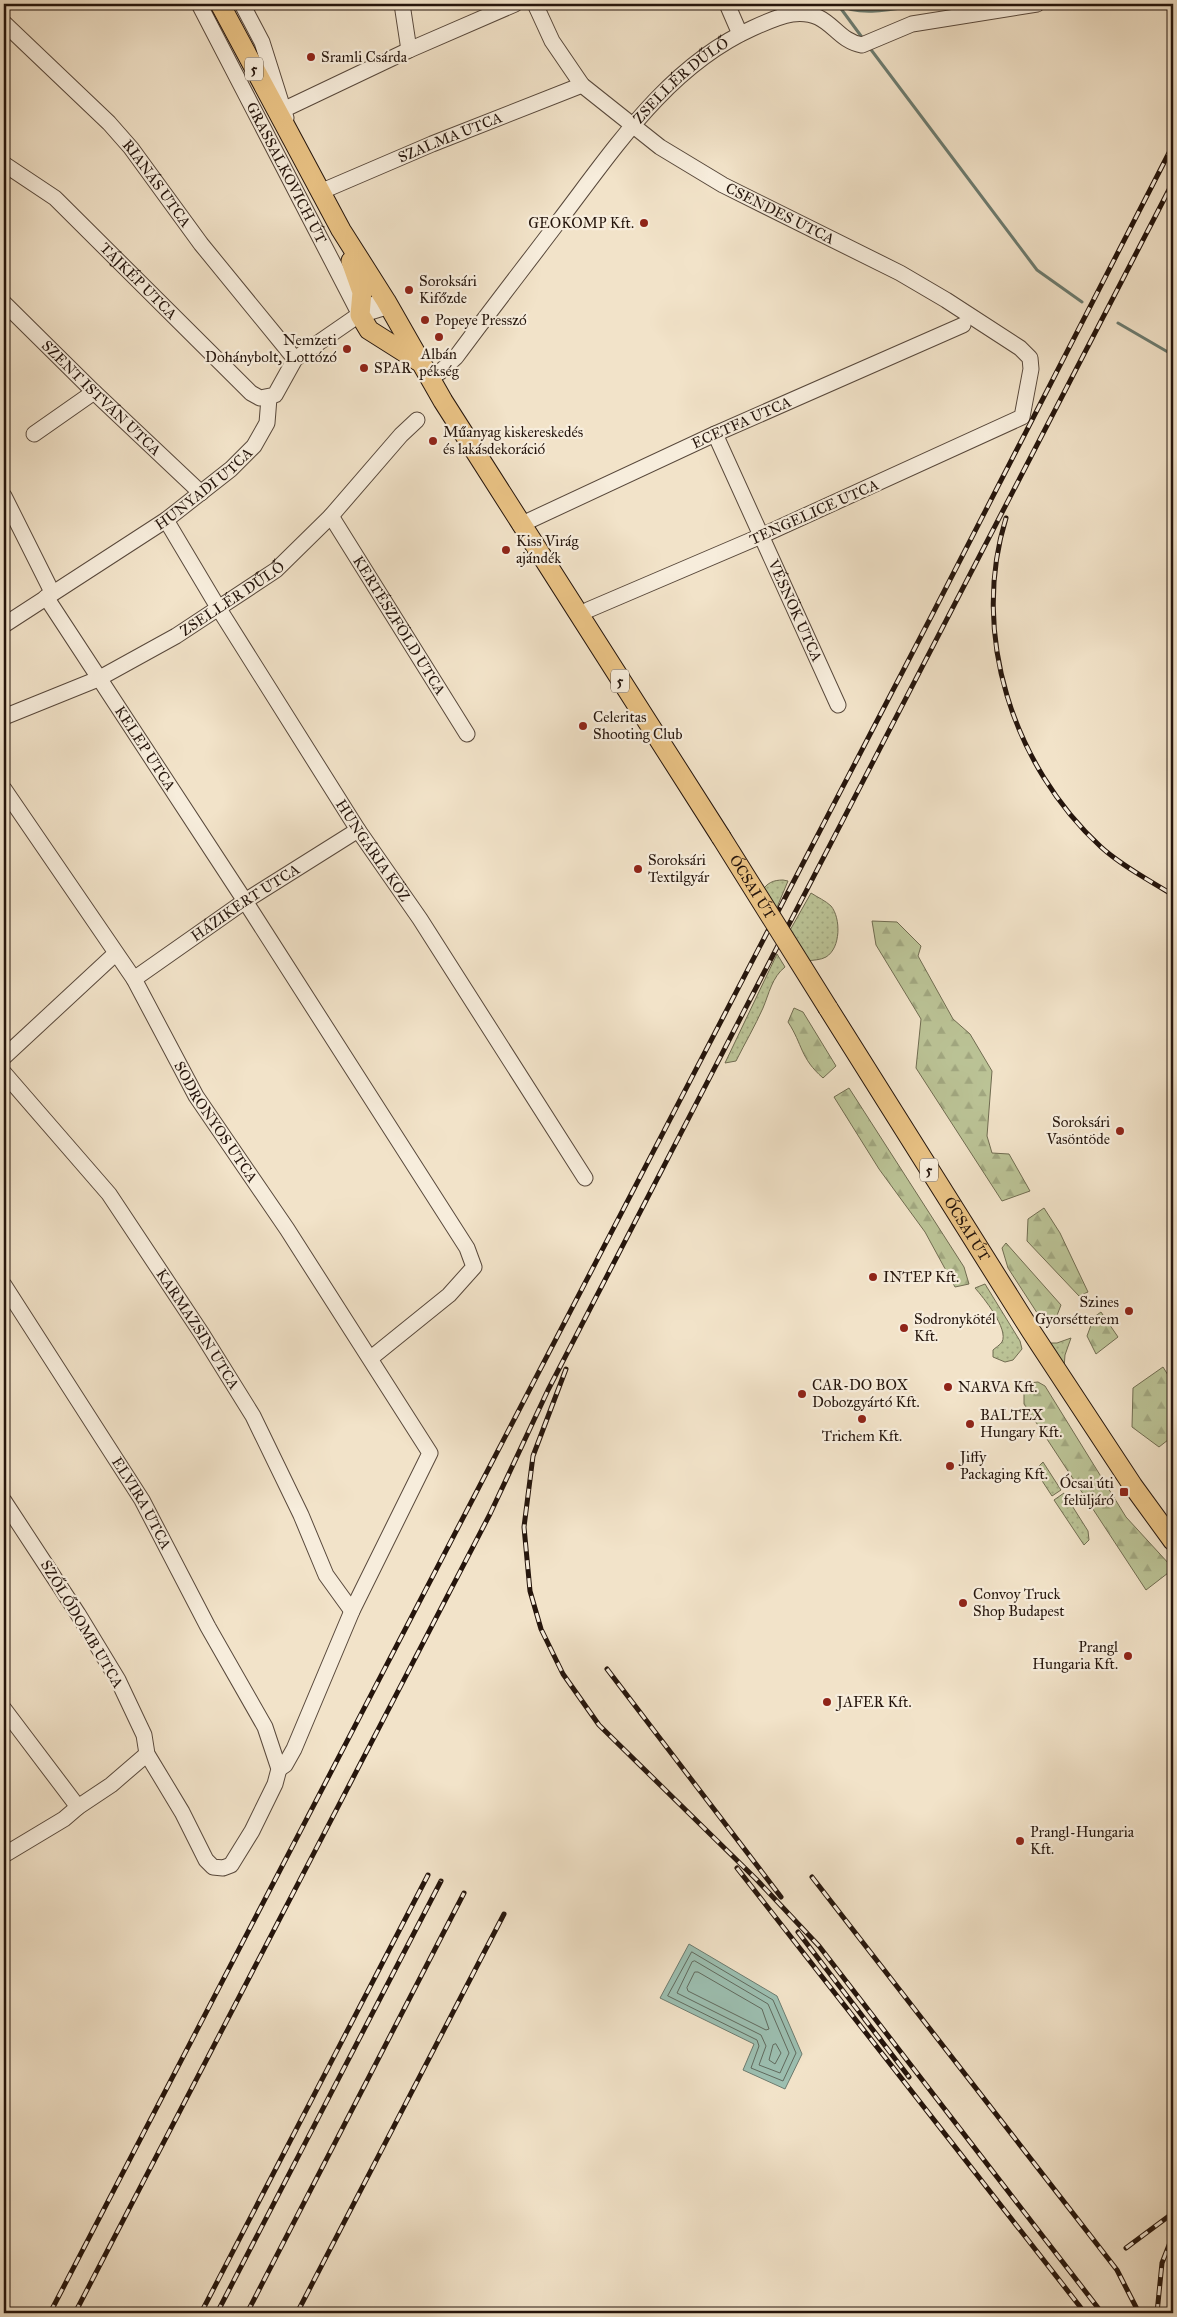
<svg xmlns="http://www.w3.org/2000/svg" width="1177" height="2317" viewBox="0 0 1177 2317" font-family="'IM FELL Great Primer',serif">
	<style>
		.grass { fill: url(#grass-dots); stroke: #706c51 }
		.forest { fill: url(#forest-firs); stroke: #706c51 }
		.water { fill: #9cbfb1; stroke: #6c7b6f }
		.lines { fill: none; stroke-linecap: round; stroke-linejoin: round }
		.shore { stroke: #606a5e; stroke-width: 1 }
		.stream { stroke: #6c7b6f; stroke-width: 3 }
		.minor-casing { stroke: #58483b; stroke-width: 17 }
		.major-casing { stroke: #25150c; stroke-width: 21 }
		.minor { stroke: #f7eddc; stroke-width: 15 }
		.major { stroke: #e9c284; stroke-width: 19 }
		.rail-casing { stroke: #25150c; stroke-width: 5 }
		.rail { stroke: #f7eddc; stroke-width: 3; stroke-dasharray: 9; stroke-linecap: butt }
		.major-bridge-casing { stroke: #25150c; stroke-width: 21; stroke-linecap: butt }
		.major-bridge { stroke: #e9c284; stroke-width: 19 }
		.poi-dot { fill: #8f2418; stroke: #f7eddc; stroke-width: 2 }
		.labels { text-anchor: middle; stroke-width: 4.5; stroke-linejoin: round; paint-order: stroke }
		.shield { fill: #f7eddc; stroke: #64564a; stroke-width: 1 }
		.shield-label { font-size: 14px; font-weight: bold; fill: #25150c }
		.poi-label { font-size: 15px; fill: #25150c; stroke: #f7eddc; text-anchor: start }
		.street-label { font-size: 15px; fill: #25150c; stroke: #f7eddc }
	</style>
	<defs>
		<pattern id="grass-dots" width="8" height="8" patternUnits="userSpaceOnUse" patternTransform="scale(1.25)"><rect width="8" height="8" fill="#bbc396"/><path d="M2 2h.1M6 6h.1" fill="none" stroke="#a1a780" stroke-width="1.8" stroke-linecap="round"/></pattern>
		<pattern id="forest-firs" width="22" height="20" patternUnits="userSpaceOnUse" patternTransform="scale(1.25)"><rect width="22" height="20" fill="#bbc396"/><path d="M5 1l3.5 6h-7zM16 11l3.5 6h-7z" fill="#a1a780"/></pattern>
	</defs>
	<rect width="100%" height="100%" fill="#f2e3c9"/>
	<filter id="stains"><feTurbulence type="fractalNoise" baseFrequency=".004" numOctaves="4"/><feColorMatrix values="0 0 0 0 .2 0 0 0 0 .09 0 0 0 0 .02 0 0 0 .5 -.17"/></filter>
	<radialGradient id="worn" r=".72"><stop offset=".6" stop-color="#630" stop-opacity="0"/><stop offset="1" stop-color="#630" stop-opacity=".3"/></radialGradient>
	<path class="grass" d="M783,880l5,1 -13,31 -13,-21c5,-8 11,-11 21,-11z
		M811,893c6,4 15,8 20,13 10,12 10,42 -5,51 -5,3 -13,3 -19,4l-18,-29z
		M777,954l8,13c-13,10 -16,27 -22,41 -8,18 -18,35 -27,53l-11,2z
		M985,1284l35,57 2,8 -9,11 -8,2 -12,-5v-7c2,-2 7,-5 9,-8 7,-13 -19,-45 -27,-54z
		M1071,1338l-6,17 -1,13 -18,-25h11z
		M1043,1462l18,28 -9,6 -17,-26z
		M1064,1493l24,38 1,9 -5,5 -30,-45z"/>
	<path class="forest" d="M872,921l25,1 24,24 -3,10 35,63 17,15 22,37 -5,65 5,17 17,1 21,37 -28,10 -86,-133 5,-49 -45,-74z
		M794,1008l9,4 33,54 -13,12c-23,-20 -20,-33 -35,-56z
		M849,1088l115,179 5,17 -14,3 -30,-55 -46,-63 -45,-72z
		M1044,1208l16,25 28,59 -9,4 -52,-55 1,-22z
		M1006,1243l55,62 -7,18 -11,-1 -35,-54 -6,-20z
		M1101,1312l17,25 -22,17 -9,-18 7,-19z
		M1163,1367l10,16v53l-14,11 -27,-20 1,-39z
		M1038,1382l7,4 81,131 44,48 -2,8 -22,17 -122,-186v-17l4,-4z"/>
	<path class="water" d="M689,1944l88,52 25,58 -17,35 -42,-19 11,-26 -94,-46z"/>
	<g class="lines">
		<path class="shore" d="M692,1952l81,48 23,53 -13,28 -32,-13 8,-22 -2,-6 -89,-44z
			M695,1961l73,43 21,49 -9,20 -21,-8 7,-19 -5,-11 -84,-42 15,-31z
			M695,1972h3l64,37 7,20 -3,1 -78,-39 -1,-3z
			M776,2044l5,9 -6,11 -6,-4 4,-15z"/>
		<path class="stream" d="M836,4c25,14 62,4 89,0
			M839,6l25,34
			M869,47l168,223 45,32
			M1118,323l55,32"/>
		<defs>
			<g id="minor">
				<path id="s1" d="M199,4l161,311"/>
				<path d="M242,4l20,38 24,76"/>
				<path d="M402,4l7,46"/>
				<path id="s2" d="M535,4l17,37 30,44 78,62 63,38 177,88 46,27 74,48 10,10 1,11 -9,48 -261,119 -173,74"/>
				<path d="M727,4l13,30"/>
				<path id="s3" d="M4,23l105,100 22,25 70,96 94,115"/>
				<path d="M285,109l124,-59 106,-46"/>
				<path id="s4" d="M4,164l51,34 196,195 9,5 15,-3 20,-36 84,-58h7l-3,7 -23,7"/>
				<path id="s5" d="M320,192l112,-48 150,-59"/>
				<path id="s6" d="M4,303l90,89 107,101"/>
				<path id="s7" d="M429,378l11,-6 16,-15c34,-46 69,-91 103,-136 55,-72 109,-155 194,-193 13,-6 26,-12 39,-14 39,-5 41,26 70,31l50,-21 125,-20"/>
				<path d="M34,434l60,-42"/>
				<path id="s8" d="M715,434l123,271"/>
				<path d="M4,496l48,96"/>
				<path id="s9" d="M331,516l136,218"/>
				<path id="s10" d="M166,520l53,89 139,221 62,89 165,259"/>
				<path id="s11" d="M520,525l195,-91 248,-109"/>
				<path id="s12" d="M46,597l199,304 222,347 7,19 -25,28 -78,63"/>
				<path id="s13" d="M4,625l162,-105 65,-51 23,-23 13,-23 2,-25"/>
				<path id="s14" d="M4,717l94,-38 78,-43 100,-66 55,-54 70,-81 16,-15"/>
				<path id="s15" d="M4,789l130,190 62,117 91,133 143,224 -78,158 -58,138 -9,16 -6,4"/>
				<path id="s16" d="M134,979l111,-78 113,-71"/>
				<path d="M4,1057l111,-103"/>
				<path id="s17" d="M4,1073l105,121 93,140 51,82 48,99 25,60 26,36"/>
				<path id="s18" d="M4,1285l138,215 66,127 57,100 14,42 -4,15 -23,47 -21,34 -8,3 -10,-1 -7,-7 -24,-48 -35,-58 -3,-19 -26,-55 -40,-66 -74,-113"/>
				<path d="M4,1709l74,98"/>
				<path d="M4,1855l60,-36 14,-12 33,-22 36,-31"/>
			</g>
			<g id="major">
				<path d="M220,4l121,226 45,71 57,100 278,436"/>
				<path d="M351,261l11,31 -2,23 9,15 49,31"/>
				<path id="s19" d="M828,1008l203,323 102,155 40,55"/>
			</g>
		</defs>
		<use href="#minor" class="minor-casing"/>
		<use href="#major" class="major-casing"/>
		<use href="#minor" class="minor"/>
		<use href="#major" class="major"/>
		<defs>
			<path id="rail" d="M1006,518c-36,116 7,248 95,329 21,19 48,33 72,48
				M566,1369l-33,87 -9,71 6,64 11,38 22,45 36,51 157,154 63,67 283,367
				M607,1669l174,228
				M737,1868l348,445
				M812,1877l305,393 22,43
				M798,1932l111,145
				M1126,2248l47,-35
				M50,2313l882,-1698 241,-470
				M75,2313l415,-799 58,-124 625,-1208
				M201,2313l227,-438
				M217,2313l224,-432
				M247,2313l217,-420
				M297,2313l207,-399
				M1157,2313l5,-50 11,-28"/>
		</defs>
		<use href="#rail" class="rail-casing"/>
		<use href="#rail" class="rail"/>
		<defs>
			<g id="major-bridge">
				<path id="s20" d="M721,837l107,171"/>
			</g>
		</defs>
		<use href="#major-bridge" class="major-bridge-casing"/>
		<use href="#major-bridge" class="major-bridge"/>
	</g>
	<g class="poi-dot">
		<circle cx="311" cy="57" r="5"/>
		<circle cx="644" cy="223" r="5"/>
		<circle cx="409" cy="290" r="5"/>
		<circle cx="425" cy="320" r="5"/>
		<circle cx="439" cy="337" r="5"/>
		<circle cx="347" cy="349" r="5"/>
		<circle cx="364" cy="368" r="5"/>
		<circle cx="433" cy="441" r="5"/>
		<circle cx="506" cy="550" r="5"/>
		<circle cx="583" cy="726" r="5"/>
		<circle cx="638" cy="869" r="5"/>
		<circle cx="1120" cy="1131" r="5"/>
		<circle cx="873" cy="1277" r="5"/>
		<circle cx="1129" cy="1311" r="5"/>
		<circle cx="904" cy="1328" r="5"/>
		<circle cx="948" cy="1387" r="5"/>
		<circle cx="802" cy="1394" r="5"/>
		<circle cx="862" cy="1419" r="5"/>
		<circle cx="970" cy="1424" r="5"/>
		<circle cx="950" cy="1466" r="5"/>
		<rect x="1119" y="1487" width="10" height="10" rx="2.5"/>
		<circle cx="963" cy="1603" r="5"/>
		<circle cx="1128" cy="1656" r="5"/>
		<circle cx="827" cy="1702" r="5"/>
		<circle cx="1020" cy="1841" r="5"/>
	</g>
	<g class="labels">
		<g class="shield">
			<rect x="245" y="57.5" width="18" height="23" rx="4"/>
			<rect x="611" y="669.5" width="18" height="23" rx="4"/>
			<rect x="920" y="1158.5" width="18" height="23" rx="4"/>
		</g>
		<g class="shield-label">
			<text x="254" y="74">5</text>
			<text x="620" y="686">5</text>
			<text x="929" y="1175">5</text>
		</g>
		<g class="poi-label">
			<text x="321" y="62">Sramli Csárda</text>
			<text x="634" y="228" text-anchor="end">GEOKOMP Kft.</text>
			<text x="419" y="286">Soroksári<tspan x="419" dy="17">Kifőzde</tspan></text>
			<text x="435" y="325">Popeye Presszó</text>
			<text x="337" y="345" text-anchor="end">Nemzeti<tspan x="337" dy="17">Dohánybolt, Lottózó</tspan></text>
			<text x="439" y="359" text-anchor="middle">Albán<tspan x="439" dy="17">pékség</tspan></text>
			<text x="374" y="373">SPAR</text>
			<text x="443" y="437">Műanyag kiskereskedés<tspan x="443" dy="17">és lakásdekoráció</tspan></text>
			<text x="516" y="546">Kiss Virág<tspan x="516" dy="17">ajándék</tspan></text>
			<text x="593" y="722">Celeritas<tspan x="593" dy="17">Shooting Club</tspan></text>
			<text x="648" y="865">Soroksári<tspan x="648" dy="17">Textilgyár</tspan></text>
			<text x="1110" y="1127" text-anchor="end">Soroksári<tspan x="1110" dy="17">Vasöntöde</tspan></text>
			<text x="883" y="1282">INTEP Kft.</text>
			<text x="1119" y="1307" text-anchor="end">Szines<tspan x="1119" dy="17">Gyorsétterem</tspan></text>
			<text x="914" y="1324">Sodronykötél<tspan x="914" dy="17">Kft.</tspan></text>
			<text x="812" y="1390">CAR-DO BOX<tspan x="812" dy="17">Dobozgyártó Kft.</tspan></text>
			<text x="958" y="1392">NARVA Kft.</text>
			<text x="980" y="1420">BALTEX<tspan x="980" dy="17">Hungary Kft.</tspan></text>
			<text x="862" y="1441" text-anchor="middle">Trichem Kft.</text>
			<text x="960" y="1462">Jiffy<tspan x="960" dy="17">Packaging Kft.</tspan></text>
			<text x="1114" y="1488" text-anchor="end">Ócsai úti<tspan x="1114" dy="17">felüljáró</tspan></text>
			<text x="973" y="1599">Convoy Truck<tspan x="973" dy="17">Shop Budapest</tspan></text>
			<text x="1118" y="1652" text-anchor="end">Prangl<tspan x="1118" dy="17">Hungaria Kft.</tspan></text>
			<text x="837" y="1707">JAFER Kft.</text>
			<text x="1030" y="1837">Prangl-Hungaria<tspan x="1030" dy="17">Kft.</tspan></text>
		</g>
		<g class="street-label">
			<text dy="5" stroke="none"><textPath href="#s7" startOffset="392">ZSELLÉR DŰLŐ</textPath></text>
			<text dy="5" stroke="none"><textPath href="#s5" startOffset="141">SZALMA UTCA</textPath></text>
			<text dy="5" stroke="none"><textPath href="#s1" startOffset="190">GRASSALKOVICH ÚT</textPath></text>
			<text dy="5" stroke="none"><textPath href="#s3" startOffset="222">RIANÁS UTCA</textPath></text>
			<text dy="5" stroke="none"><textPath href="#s2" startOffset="331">CSENDES UTCA</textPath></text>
			<text dy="5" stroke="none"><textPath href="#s4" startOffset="179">TÁJKÉP UTCA</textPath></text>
			<text dy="5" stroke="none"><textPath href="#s6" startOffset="136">SZENT ISTVÁN UTCA</textPath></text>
			<text dy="5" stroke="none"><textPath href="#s11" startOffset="244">ECETFA UTCA</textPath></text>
			<text dy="5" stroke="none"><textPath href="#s13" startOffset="242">HUNYADI UTCA</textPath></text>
			<text transform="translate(814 512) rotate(-24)" y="5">TENGELICE UTCA</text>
			<text dy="5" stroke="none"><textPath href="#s14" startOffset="258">ZSELLÉR DŰLŐ</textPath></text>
			<text dy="5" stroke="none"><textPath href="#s8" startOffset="194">VÉSNÖK UTCA</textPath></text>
			<text dy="5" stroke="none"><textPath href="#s9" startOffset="129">KERTÉSZFÖLD UTCA</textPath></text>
			<text dy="5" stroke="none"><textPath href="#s12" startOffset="181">KELEP UTCA</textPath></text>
			<text dy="5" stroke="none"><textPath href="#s10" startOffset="390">HUNGÁRIA KÖZ</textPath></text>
			<text dy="5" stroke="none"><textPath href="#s20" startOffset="59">ÓCSAI ÚT</textPath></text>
			<text dy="5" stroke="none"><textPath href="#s16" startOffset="135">HÁZIKERT UTCA</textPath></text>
			<text dy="5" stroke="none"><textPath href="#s15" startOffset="395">SODRONYOS UTCA</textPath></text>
			<text dy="5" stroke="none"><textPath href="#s19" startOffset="261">ÓCSAI ÚT</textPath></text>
			<text dy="5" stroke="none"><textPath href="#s17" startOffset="322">KARMAZSIN UTCA</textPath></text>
			<text dy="5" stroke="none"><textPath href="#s18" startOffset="258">ELVIRA UTCA</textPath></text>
			<text transform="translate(82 1624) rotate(59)" y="5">SZŐLŐDOMB UTCA</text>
		</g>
	</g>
	<rect width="1177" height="2317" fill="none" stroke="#f2e3c9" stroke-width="20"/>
	<rect x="5" y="5" width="1167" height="2307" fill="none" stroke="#25150c" stroke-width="2.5"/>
	<rect x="10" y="10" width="1157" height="2297" fill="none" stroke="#25150c"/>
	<rect width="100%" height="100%" filter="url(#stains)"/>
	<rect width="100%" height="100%" fill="url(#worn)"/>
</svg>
